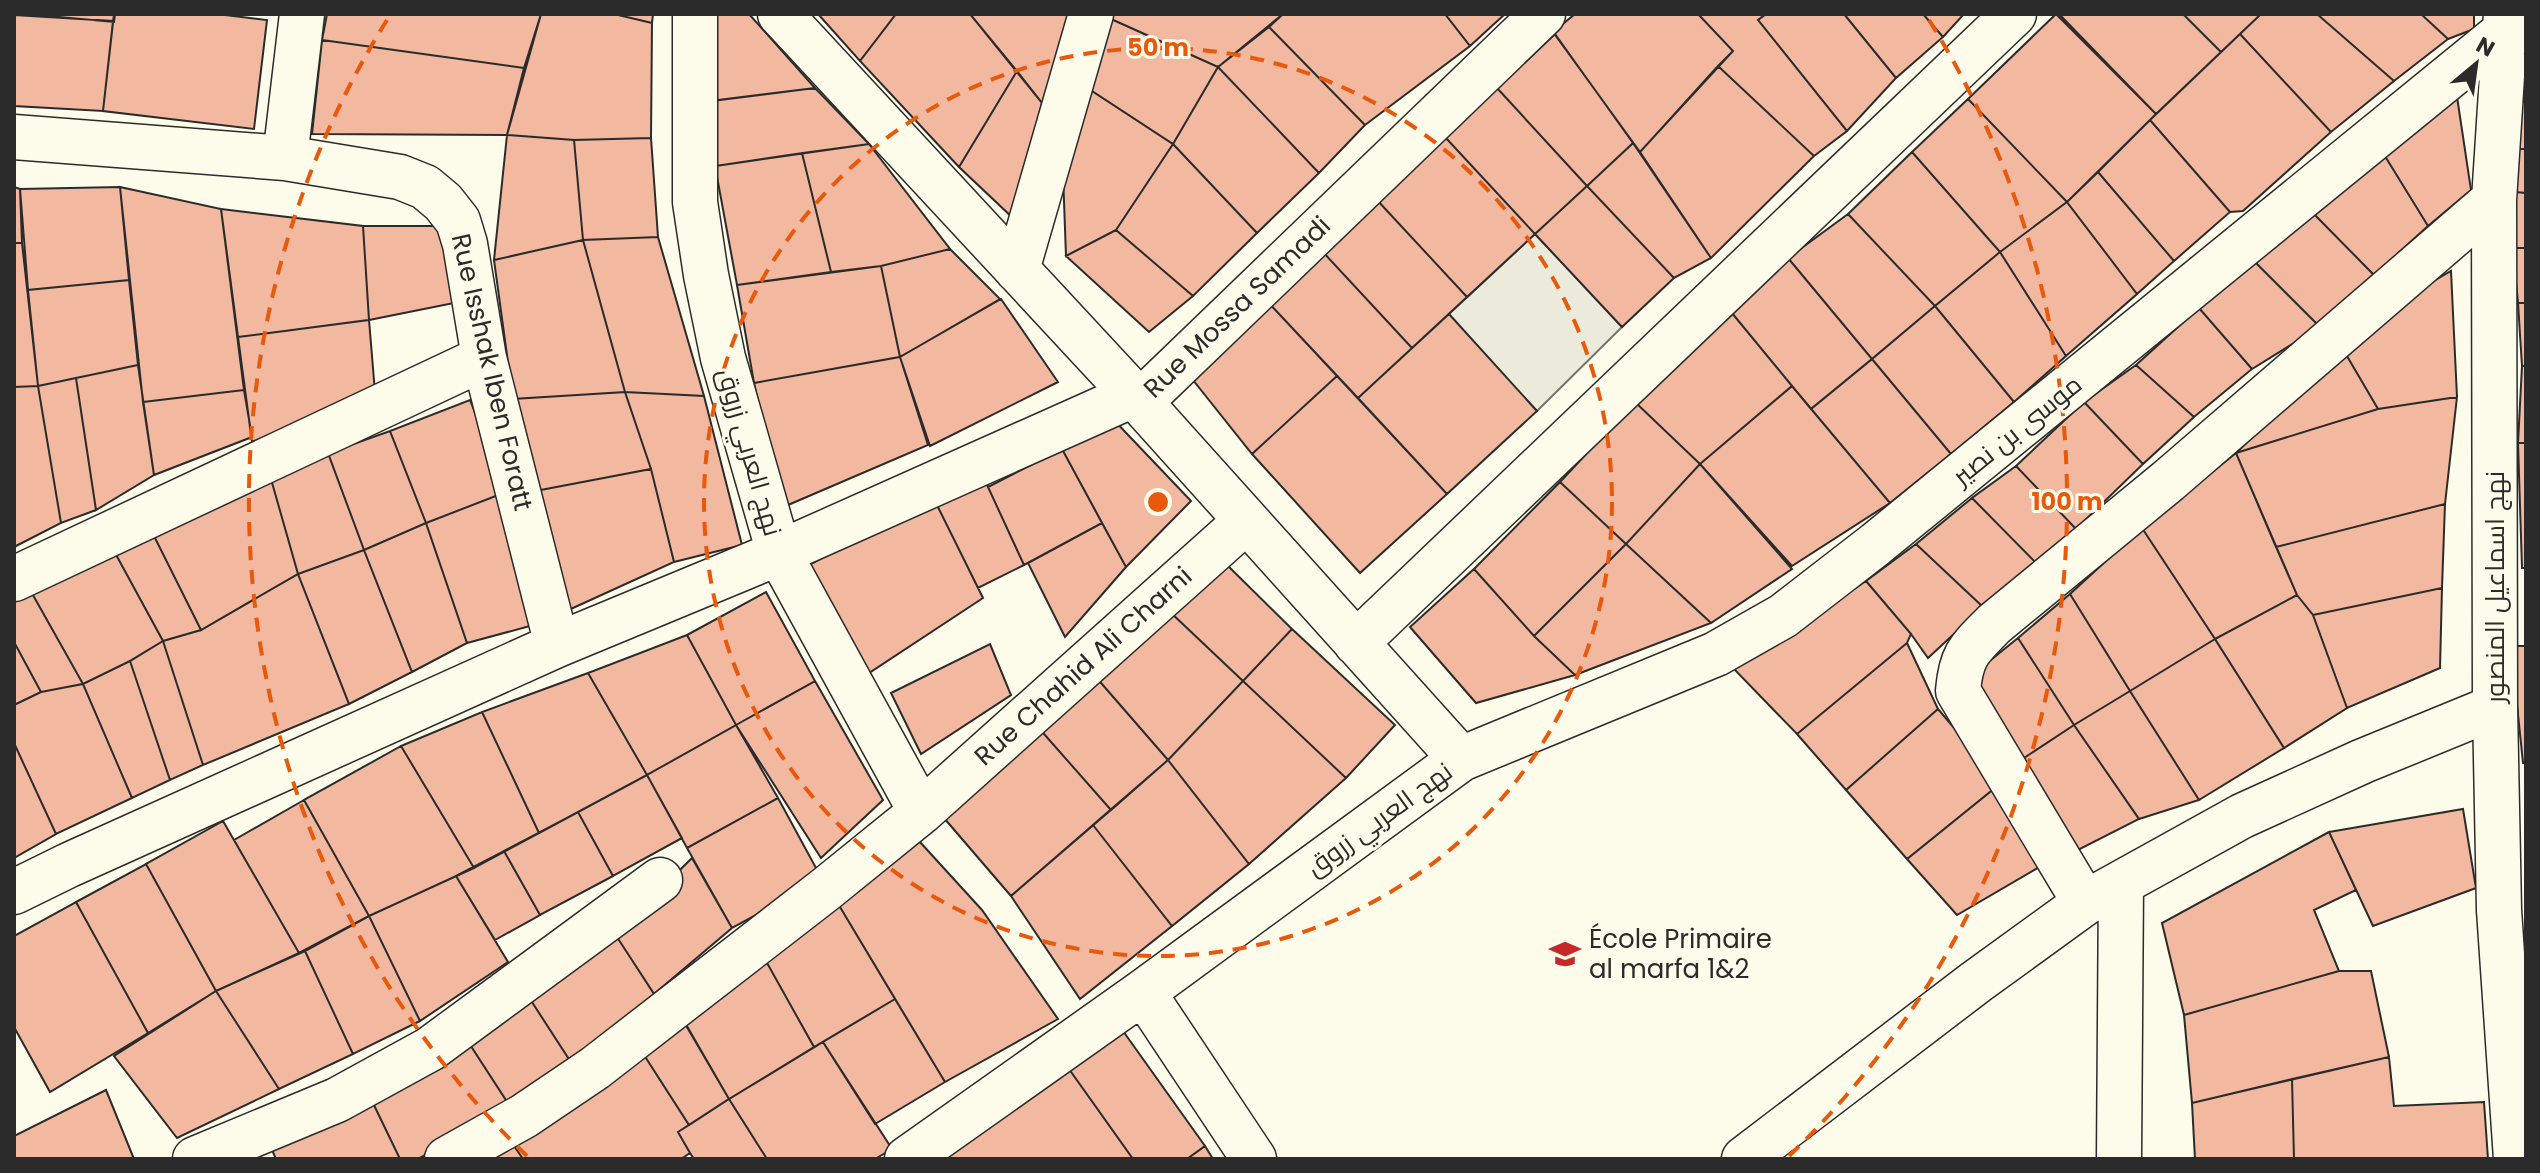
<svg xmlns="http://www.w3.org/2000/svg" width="2540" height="1173" viewBox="0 0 2540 1173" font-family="Poppins,Cairo,sans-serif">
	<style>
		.green { fill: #ecebdb; stroke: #74746e; stroke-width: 2 }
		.building { fill: #f2b8a0; stroke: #2b2b2b; stroke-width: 2 }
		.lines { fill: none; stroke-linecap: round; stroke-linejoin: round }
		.minor-casing { stroke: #2b2b2b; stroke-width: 47 }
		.minor { stroke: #fdfbea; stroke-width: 44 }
		.ring { fill: none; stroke: #e8590c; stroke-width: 4; stroke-dasharray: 14 10 }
		.labels { text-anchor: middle; stroke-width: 6; stroke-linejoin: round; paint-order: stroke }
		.street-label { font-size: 26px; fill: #2b2b2b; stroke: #fdfbea }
		.poi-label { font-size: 26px; fill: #2b2b2b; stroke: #fdfbea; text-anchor: start }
		.centre { fill: #e8590c; stroke: #fdfbea; stroke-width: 4 }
		.ring-label { font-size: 24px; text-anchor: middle; font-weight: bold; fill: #e8590c; stroke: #fdfbea; stroke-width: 6; stroke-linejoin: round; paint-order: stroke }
	</style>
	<rect width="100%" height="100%" fill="#fdfbea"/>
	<path class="green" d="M1535,234l87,93 -85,84 -90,-95z"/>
	<path class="building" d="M26,14h89l-1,8z
		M114,14h103l50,6 -13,109 -151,-18z
		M327,14h214l-17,54 -202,-28z
		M541,14h73l38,9 -1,115 -77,2 -67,-5z
		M614,14h39l-1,9z
		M708,14h41l66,74 -104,13z
		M818,14h78l-36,47z
		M896,14h74l47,57 -58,96 -99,-106z
		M970,14h104l-32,89z
		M1113,14h170l-65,53 -107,-48z
		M1283,14h162l25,32 -105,79 -96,-98z
		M1445,14h60l-35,32z
		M1575,14h123l35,37 -93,101 -87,-120z
		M1698,14h68l-8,6 89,111 -33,25 -96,-90 15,-15z
		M1766,14h78l52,64 -49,53 -89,-111z
		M1844,14h79l20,23 -47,41z
		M1923,14h41l-21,23z
		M2056,14l100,100 -89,88 -99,-103z
		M2059,14h124l38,38 -65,62z
		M2183,14h78l-40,38z
		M2261,14h56l77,67 -63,51 -91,-98z
		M2317,14h104l27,25 -54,42z
		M2421,14h53v15l-26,10z
		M14,15l99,6 -10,90 -89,-5z
		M1111,19l107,48 -45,77 -84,-55z
		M1269,27l96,98 -46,48 -101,-106z
		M1555,34l78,109 -46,43 -90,-98z
		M2240,34l91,98 -88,79 -13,1 -80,-92z
		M322,40l202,28 -17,67 -195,-1z
		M1718,66l96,90 -103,102 -71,-106z
		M1218,67l101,106 -62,60 -84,-89z
		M1017,71l25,32 -28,116 -55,-52z
		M815,88l54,56 -154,22 -4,-65z
		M1497,88l90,98 -52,48 -90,-97z
		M1089,89l84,55 -57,86 -50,26 -3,-82z
		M2456,90l15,100 -43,36 -48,-78z
		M1968,99l99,103 -67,50 -88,-100z
		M2518,102h8v47h-10z
		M2150,120l80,92 -56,49 -76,-89z
		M507,135l67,5 9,100 -89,20z
		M1445,137l90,97 -68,63 -90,-97z
		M651,138l7,99 -75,3 -9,-100z
		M1633,143l78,115 -37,20 -87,-92z
		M869,144l81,105 -69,17 -50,6 -29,-119z
		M1173,144l84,89 -64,63 -77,-66z
		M2380,148l48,78 -54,49 -66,-67z
		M2516,149h10v44l-11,-1z
		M1912,152l88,100 -65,54 -87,-92z
		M802,153l29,119 -94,13 -22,-119z
		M2098,172l76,89 -37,33 -70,-92z
		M1587,186l87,92 -52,49 -87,-93z
		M14,187l6,2 2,54h-8z
		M120,187l101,22 23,181 -101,12z
		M120,187l9,93 -101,10 -8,-101z
		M2515,192l11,1v55h-13z
		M1377,200l90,97 -55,51 -90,-97z
		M2067,202l70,92 -71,62 -66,-104z
		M2308,208l66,67 -54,52 -65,-65z
		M221,209l142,17 6,94 -131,17z
		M1848,214l87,92 -63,53 -84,-101z
		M363,226h81l15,76 -90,18z
		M1116,230l77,66 -44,36 -83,-76z
		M658,237l46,159 -79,-4 -42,-152z
		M583,240l42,152 -112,7 -19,-139z
		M14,243h8l16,143 -24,1z
		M2513,248h13v55h-8z
		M950,249l50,50 -100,58 -19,-91z
		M1322,251l90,97 -54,50 -91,-97z
		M2000,252l66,104 -52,46 -79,-96z
		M1788,258l84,101 -61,50 -84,-102z
		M2255,262l65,65 -68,42 -53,-61z
		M881,266l19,91 -146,26 -17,-98z
		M2451,271l6,126 -79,12 -34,-58 50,-47z
		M129,280l9,85 -100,21 -10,-96z
		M1001,299l57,83 -128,64 -30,-89z
		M1267,301l70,75 -85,78 -67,-84z
		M2518,303h8v63h-4z
		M1935,306l79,96 -63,52 -79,-95z
		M1727,307l65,79 -92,78 -65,-62z
		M2199,308l53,61 -58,48 -58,-52z
		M1449,314l88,97 -90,83 -89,-96z
		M369,320l6,72 -123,50 -14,-105z
		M2344,351l34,58 -142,44 63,-61z
		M900,357l28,88 -147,63 -27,-125z
		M1872,359l79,95 -61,49 -79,-94z
		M138,365l16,110 -58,35 -20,-132z
		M2136,365l58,52 -51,47 -59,-62z
		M2522,366h4v77h-8z
		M1337,376l110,118 -87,79 -108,-119z
		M76,378l20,132 -35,13 -23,-137z
		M38,386l23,137 -47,24v-160z
		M1792,386l98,117 -98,63 -92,-102z
		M244,390l8,47 -98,38 -11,-73z
		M625,392l26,77 -121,23 -17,-93z
		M625,392l79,4 38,149 -68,17 -23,-93z
		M2457,397l-12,107 -169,43 -40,-94 142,-44z
		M470,400l36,92 -80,31 -36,-92z
		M1635,402l65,62 -74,80 -66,-62z
		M2084,402l59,62 -67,65 -60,-63z
		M1111,417l80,84 -65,66 -64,-118z
		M390,431l36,92 -62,27 -36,-97z
		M2518,443h8v125h-4z
		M1062,449l40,74 -78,42 -36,-78z
		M328,453l36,97 -66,24 -27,-95z
		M2236,453l61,142 -82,44 -73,-111z
		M1700,464l92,105 -81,54 -85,-79z
		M2016,466l60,63 -38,36 -66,-67z
		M651,469l23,93 -112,51 -32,-121z
		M982,474l42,91 -46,23 -45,-91z
		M271,479l27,95 -97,56 -50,-100z
		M1560,482l66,62 -92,92 -60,-67z
		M506,492l35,131 -74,20 -41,-120z
		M933,497l50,101 -114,75 -69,-103z
		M1972,498l66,67 -55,42 -67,-63z
		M2445,504l-3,84 -129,27 -16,-20 -21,-48z
		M426,523l41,120 -55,29 -48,-122z
		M1102,523l24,44 -61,70 -37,-74z
		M2142,528l73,111 -85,52 -60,-97z
		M151,530l50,100 -38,11 -49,-90z
		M1626,544l85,79 -136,52 -41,-39z
		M1916,544l67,63 -55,51 -17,-24 -45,-53z
		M364,550l48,122 -63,32 -51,-130z
		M114,551l49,90 -33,20 -47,23 -54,-96z
		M1221,559l71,70 -49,52 -74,-70z
		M1474,569l60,67 41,39 -99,28 -66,-76z
		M298,574l51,130 -146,61 -40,-124 38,-11z
		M1866,581l45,53 -4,9 -110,91 -63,-65z
		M29,588l54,96 -42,8 -27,-50v-48z
		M2442,588l-2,80 -93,40 -34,-93z
		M766,592l49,89 -79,44 -49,-90z
		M2070,594l60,97 -56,34 -56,-87z
		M2297,595l16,20 34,93 -63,40 -69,-109z
		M1169,611l74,70 -75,79 -73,-84z
		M1292,629l103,96 -49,53 -103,-97z
		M687,635l49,90 -89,50 -59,-102z
		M2018,638l56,87 -53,35 -50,-84z
		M2215,639l69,109 -85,52 -69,-109z
		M163,641l40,124 -33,15 -40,-119z
		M14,642l27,50 -27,13z
		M1907,643l31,66 -92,81 -49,-56z
		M990,644l21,51 -90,59 -30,-61z
		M2511,646h15v117h-3z
		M130,661l40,119 -38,18 -49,-114z
		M588,673l59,102 -108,58 -57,-121z
		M1095,676l73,84 -57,50 -74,-84z
		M815,681l68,119 -62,58 -85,-133z
		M1243,681l103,97 -97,86 -81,-104z
		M83,684l49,114 -76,36 -42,-91v-38l27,-13z
		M2130,691l69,109 -60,19 -65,-94z
		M1938,709l63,74 -94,76 -61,-69z
		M482,712l57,121 -65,35 -73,-122z
		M736,725l42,73 -91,50 -40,-73z
		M2074,725l65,94 -63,32 -55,-91z
		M1037,726l74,84 -100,86 -73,-85z
		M14,743l42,91 -42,24z
		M401,746l73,122 -105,48 -65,-116z
		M1168,760l81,104 -77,62 -79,-101z
		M647,775l35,63 -69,38 -35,-64z
		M2001,783l40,83 -84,49 -50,-56z
		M778,798l44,81 -90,49 -45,-80z
		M304,800l65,116 -70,37 -65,-113z
		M2463,809l13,79 -103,38 -44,-94z
		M578,812l35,64 -73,39 -36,-64z
		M223,821l76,132 -83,38 -70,-127z
		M1093,825l79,101 -92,73 -69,-103z
		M909,830l73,80 76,109 -113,63 -111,-185z
		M2329,832l27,58 -42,20 25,61 -155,44 -22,-92z
		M504,851l36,64 -45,25 -39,-64z
		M692,858l40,70 -78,66 -39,-60z
		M146,864l70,127 -68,42 -72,-131z
		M456,876l52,86 -88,59 -51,-105z
		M834,897l61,102 -81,48 -52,-93z
		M76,902l72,131 -98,59 -36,-65v-91z
		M369,916l51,105 -67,33 -48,-103z
		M615,934l39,60 -39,41 -41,32 -44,-68z
		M305,951l48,103 -74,35 -63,-98z
		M762,954l52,93 -85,52 -45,-78z
		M2339,971h32l18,86 -197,46 -8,-88z
		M216,991l63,98 -102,49 -63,-82z
		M530,999l44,68 -63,41 -44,-68z
		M895,999l50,83 -70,42 -52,-82z
		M684,1022l45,77 -40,26 -45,-70z
		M1123,1031l82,115 -18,13h-54l-64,-90z
		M467,1040l44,68 -93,51h-18l-28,-58z
		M823,1042l69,107 -17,10h-108l-38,-60z
		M644,1055l45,70 -11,7 12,21 -9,6h-158l-13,-19z
		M2389,1057l5,49 90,-4 4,57h-194l-2,-80z
		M1069,1069l64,90h-193z
		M2292,1079l2,80h-99l-3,-56z
		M106,1090l28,69h-120v-23z
		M729,1099l38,60h-73l-4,-6 -12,-21z
		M372,1101l28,58h-124l-4,-9z
		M510,1140l13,19h-44z
		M1205,1146l8,13h-26z"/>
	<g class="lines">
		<defs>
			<path id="minor" d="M695,14v188l11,73 17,83 56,195 142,259
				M780,14l360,388 321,357
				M2506,14l-12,186 1,507 4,203 17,249
				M14,137l271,21 115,19 25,10 18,15 15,19 7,23 19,114 73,287
				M285,158l17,-144
				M1017,270l74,-256
				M1140,402l403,-388
				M14,579l470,-221
				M1356,643l658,-629
				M14,892l55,-27 488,-220 222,-92 354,-158
				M2085,903l-127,-212c3,-36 11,-42 36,-67l174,-143 326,-281
				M1143,992l111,167
				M195,1159l142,-59 93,-51 230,-169
				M447,1159l77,-43 71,-48 231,-179 95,-77 325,-291
				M907,1159l236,-167 318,-233 255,-105 67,-38 93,-72 628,-512 22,-1
				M1744,1159l232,-177 109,-79 157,-87 121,-55 132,-54
				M2119,1159l2,-275"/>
		</defs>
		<use href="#minor" class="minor-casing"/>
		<use href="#minor" class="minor"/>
	</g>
	<g class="ring">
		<circle cx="1158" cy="502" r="454"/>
		<path d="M527 1156A909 909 0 0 1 387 20M1929 20A909 909 0 0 1 1789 1156"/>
	</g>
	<defs>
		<symbol id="school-bare" viewBox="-9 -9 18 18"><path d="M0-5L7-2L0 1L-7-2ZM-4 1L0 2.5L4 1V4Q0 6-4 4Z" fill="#c62828" stroke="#fdfbea" stroke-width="2.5" paint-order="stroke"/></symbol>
	</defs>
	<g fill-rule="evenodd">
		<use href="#school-bare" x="1543" y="932" width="44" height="44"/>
	</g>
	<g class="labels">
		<g class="street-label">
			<text transform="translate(1237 307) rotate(-44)" y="9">Rue Mossa Samadi</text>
			<text transform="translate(492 372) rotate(77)" y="9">Rue Isshak Iben Foratt</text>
			<text transform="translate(2017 430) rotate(-39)" y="9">موسى بن نصير</text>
			<text transform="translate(750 452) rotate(74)" y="9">نهج العربي زروق</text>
			<text transform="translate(2495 587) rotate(-90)" y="9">نهج اسماعيل المنصور</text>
			<text transform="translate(1083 666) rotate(-42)" y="9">Rue Chahid Ali Charni</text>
			<text transform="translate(1379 819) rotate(-36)" y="9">نهج العربي زروق</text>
		</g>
		<g class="poi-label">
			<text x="1589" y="948">École Primaire<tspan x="1589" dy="30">al marfa 1&amp;2</tspan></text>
		</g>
	</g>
	<circle cx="1158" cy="502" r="12" class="centre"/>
	<g class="ring-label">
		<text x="1158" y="56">50 m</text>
		<text x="2067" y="510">100 m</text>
	</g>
	<rect width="2540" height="1173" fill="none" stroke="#2b2b2b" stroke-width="32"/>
	<g transform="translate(2476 64) rotate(29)" stroke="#fdfbea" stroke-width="6" paint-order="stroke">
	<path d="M0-6L14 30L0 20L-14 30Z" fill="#2b2b2b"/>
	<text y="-12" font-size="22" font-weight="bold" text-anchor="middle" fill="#2b2b2b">N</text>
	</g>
</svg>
